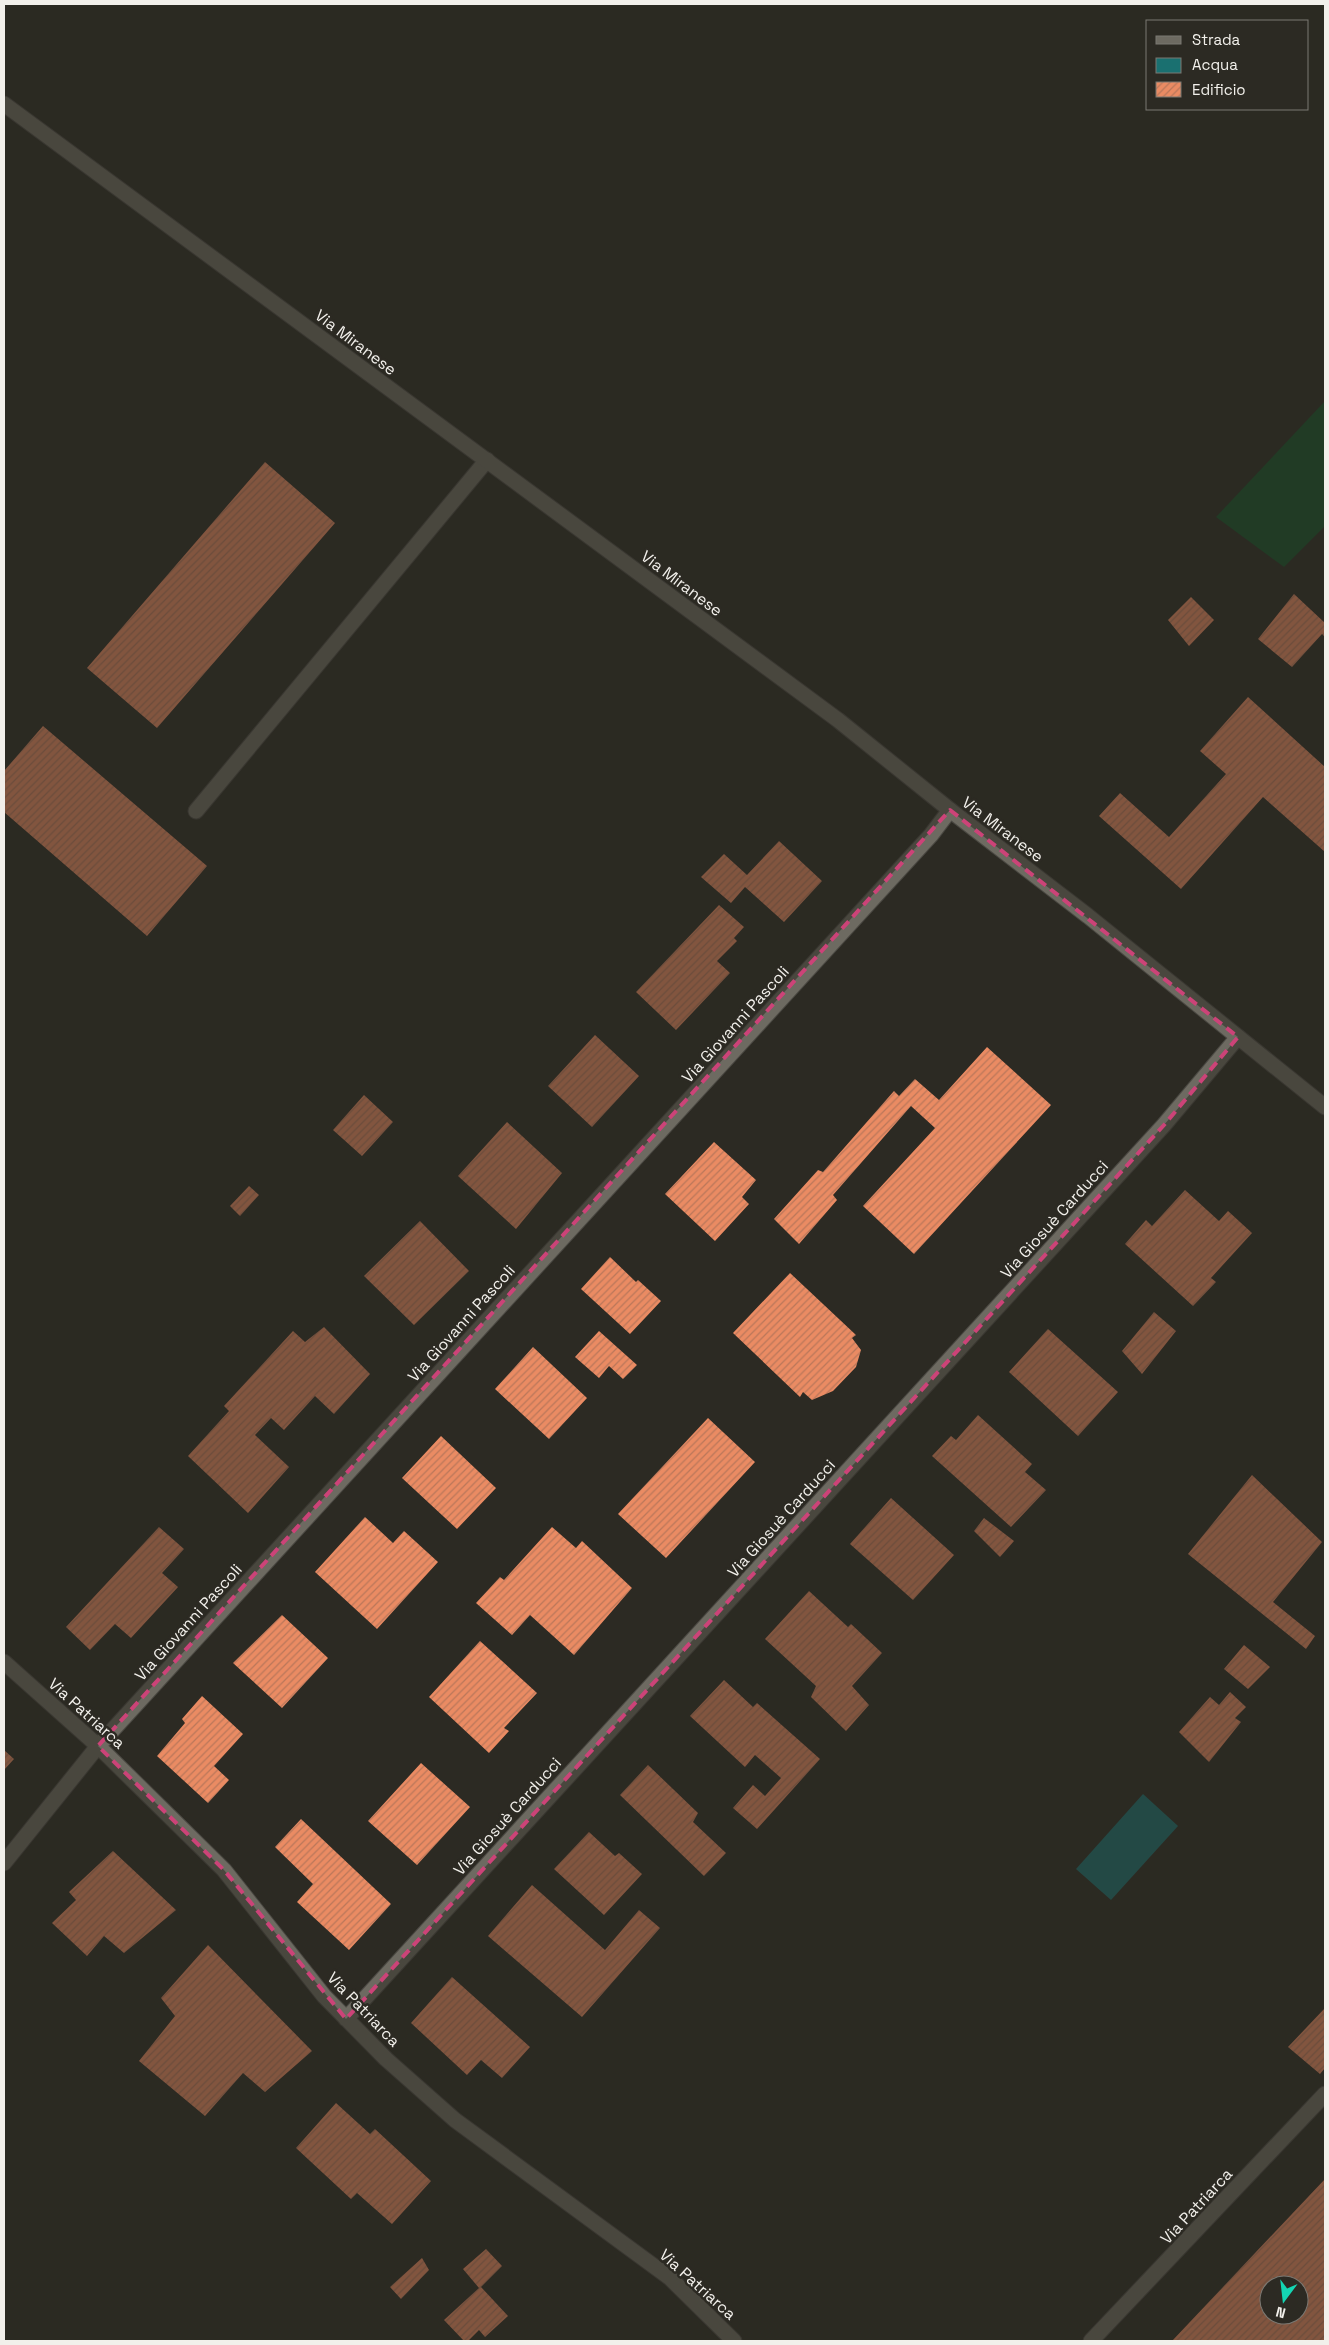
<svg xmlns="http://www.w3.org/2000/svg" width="1329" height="2345" viewBox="0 0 1329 2345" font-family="'Space Grotesk',sans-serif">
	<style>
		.grass { fill: #145129 }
		.water { fill: #1a7070 }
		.building { fill: url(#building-hatch); fill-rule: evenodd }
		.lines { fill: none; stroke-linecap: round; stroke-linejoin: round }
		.lane-casing { stroke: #4a4842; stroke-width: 17 }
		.street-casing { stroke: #4a4842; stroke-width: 17 }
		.secondary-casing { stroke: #4a4842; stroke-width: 17 }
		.lane { stroke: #6d6a61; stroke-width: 15 }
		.street { stroke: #6d6a61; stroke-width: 15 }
		.secondary { stroke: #6d6a61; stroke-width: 15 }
		.marked { fill: none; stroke: #cc4378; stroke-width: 4; stroke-dasharray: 10 6; stroke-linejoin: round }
		.labels { text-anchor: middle; stroke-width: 5; stroke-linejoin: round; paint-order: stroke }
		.street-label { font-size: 16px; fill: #f2f0eb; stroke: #2c2a23 }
	</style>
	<defs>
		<pattern id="building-hatch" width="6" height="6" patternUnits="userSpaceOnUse" patternTransform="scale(1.25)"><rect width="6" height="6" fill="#ea8b63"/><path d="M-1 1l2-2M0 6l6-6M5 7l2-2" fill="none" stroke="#ba775a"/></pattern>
	</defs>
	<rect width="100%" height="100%" fill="#2c2a23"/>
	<path class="grass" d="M1325,401v125l-41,41 -68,-50z"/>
	<path class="water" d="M1143,1794l35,32 -67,74 -35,-31z"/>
	<path class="building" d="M265,462l70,61 -178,205 -70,-60z
		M1294,594l31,29v14l-3,-3 -30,33 -34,-28z
		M1191,597l23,23 -25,26 -21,-26z
		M1248,697l77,70v85l-62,-55 -82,92 -82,-73 21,-23 49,44 57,-63 -26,-23z
		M43,726l164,140 -60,70 -143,-124v-41z
		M779,841l43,40 -38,41 -39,-35 -14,16 -30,-26 23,-23 23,21z
		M719,905l25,22 -10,11 3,3 -20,20 13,12 -54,57 -40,-38z
		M595,1035l44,41 -47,51 -44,-41z
		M987,1047l64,58 -137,149 -51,-48 72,-78 -24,-22 -78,89 4,5 -38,44 -25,-25 44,-49 5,2 71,-81 5,5 16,-17 24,21z
		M364,1095l29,27 -31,34 -29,-26z
		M507,1122l55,51 -46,56 -58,-53z
		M714,1142l42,38 -14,17 7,7 -34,37 -50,-47z
		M249,1186l10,9 -19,21 -10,-10z
		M1185,1190l34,31 9,-10 24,22 -41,45 5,4 -23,24 -68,-62 21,-24 6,6z
		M420,1221l49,50 -55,54 -50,-49z
		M610,1257l26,25 2,-2 23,21 -31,33 -49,-45z
		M790,1273l66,62 -4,3 9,12 -5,17 -23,24 -21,9 -9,-8 -3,5 -67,-64z
		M1154,1312l22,19 -34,43 -20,-23z
		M324,1327l46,47 -36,40 -19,-18 -31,34 -13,-12 -16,17 34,32 -41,46 -60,-57 41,-45 -5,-5 69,-75 12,11z
		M1048,1329l70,63 -40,44 -69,-64z
		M599,1331l38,34 -14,14 -14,-13 -10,12 -24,-21z
		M533,1347l54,51 -38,41 -54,-50z
		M978,1415l54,49 -7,8 21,18 -35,37 -79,-71 19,-20 5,4z
		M708,1418l47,44 -89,96 -48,-44z
		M441,1436l55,52 -39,41 -55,-51z
		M1252,1475l70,67 -49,60 42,34 -9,13 -118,-95z
		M891,1498l63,57 -41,45 -63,-56z
		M365,1517l28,26 11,-12 34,31 -61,67 -62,-57z
		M984,1518l30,23 -14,16 -26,-26z
		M159,1527l25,22 -22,24 16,14 -47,51 -16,-14 -25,26 -24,-23z
		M552,1527l24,21 6,-7 50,47 -58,67 -44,-40 -18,20 -36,-32 24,-26 4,3z
		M809,1591l39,36 3,-3 31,29 -30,33 17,19 -23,26 -35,-34 5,-11 -51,-47z
		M282,1615l46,43 -46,50 -49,-45z
		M480,1641l57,52 -33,35 5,3 -20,22 -60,-56z
		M1244,1645l26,22 -22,22 -24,-20z
		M724,1680l29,27 4,-4 63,56 -63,70 -24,-21 20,-23 12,11 16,-18 -26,-23 -10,12 -55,-51z
		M1230,1692l16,15 -11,11 6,4 -32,40 -30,-30 31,-35 9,8z
		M202,1696l41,38 -29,32 15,14 -21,23 -51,-47 28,-33 -3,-4z
		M4,1750l10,9 -10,11z
		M421,1763l49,44 -53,58 -49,-44z
		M648,1765l50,48 -5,9 33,31 -22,23 -84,-81z
		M301,1819l90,85 -42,46 -52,-48 16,-18 -38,-37z
		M589,1832l26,24 4,-3 23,21 -38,41 -50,-46z
		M113,1851l63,59 -52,43 -20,-17 -17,20 -35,-33 24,-23 -7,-8z
		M532,1885l73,65 34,-40 21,18 -78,89 -94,-81z
		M208,1945l104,106 -47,41 -22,-19 -38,43 -66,-55 36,-45 -14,-18z
		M452,1977l78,70 -28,31 -21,-18 -14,15 -56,-52z
		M1325,2008v60l-5,6 -32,-27z
		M336,2103l34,31 5,-5 56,52 -39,43 -35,-31 -6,6 -55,-51z
		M1325,2179v162h-153zM1269,2285h30v30h-30z
		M486,2249l16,17 -21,21 27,29 -23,21 -6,-7 -11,11h-4l-20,-21 35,-32 -16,-19z
		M422,2258l7,12 -28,29 -11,-12z"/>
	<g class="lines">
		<defs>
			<path id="lane" d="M196,811l291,-351"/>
			<path id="street" d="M4,1662l94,84 126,124 100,126 62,63 69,61 215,158 64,63
				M4,1863l94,-117 833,-911 19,-25
				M346,2019l818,-894 74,-88
				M1091,2341l234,-247"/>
			<path id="secondary" d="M4,104l834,616 112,90 138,106 237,191"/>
		</defs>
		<use href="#lane" class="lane-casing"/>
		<use href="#street" class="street-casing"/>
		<use href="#secondary" class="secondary-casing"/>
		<use href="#lane" class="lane"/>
		<use href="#street" class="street"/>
		<use href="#secondary" class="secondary"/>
	</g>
	<path d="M0 0H1329V2345H0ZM950,810l288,227 -74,88 -818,894 -122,-149 -126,-124z" fill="#2c2a23" fill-opacity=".55" fill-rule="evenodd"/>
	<path class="marked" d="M950,810l288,227 -74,88 -818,894 -122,-149 -126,-124z"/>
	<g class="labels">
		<g class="street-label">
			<text transform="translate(356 342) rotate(37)" y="6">Via Miranese</text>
			<text transform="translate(682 583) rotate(37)" y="6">Via Miranese</text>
			<text transform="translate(1003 829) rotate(37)" y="6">Via Miranese</text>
			<text transform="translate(735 1024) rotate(-48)" y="6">Via Giovanni Pascoli</text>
			<text transform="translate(1054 1219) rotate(-48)" y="6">Via Giosuè Carducci</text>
			<text transform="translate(461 1323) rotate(-48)" y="6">Via Giovanni Pascoli</text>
			<text transform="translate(781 1518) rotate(-48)" y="6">Via Giosuè Carducci</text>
			<text transform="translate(188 1622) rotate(-48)" y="6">Via Giovanni Pascoli</text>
			<text transform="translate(87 1713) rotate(42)" y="6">Via Patriarca</text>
			<text transform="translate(507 1816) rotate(-48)" y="6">Via Giosuè Carducci</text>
			<text transform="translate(364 2009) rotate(46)" y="6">Via Patriarca</text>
			<text transform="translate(1196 2206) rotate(-47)" y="6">Via Patriarca</text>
			<text transform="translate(698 2284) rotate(42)" y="6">Via Patriarca</text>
		</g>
	</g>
	<rect width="1329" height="2345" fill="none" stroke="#f2f0eb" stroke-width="10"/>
	<rect x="1146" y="20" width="162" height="90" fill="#2c2a23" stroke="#7b7973"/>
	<rect x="1156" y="36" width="25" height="8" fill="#6d6a61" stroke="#7b7973"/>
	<text x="1192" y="45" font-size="15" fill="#f2f0eb">Strada</text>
	<rect x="1156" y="58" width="25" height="15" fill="#1a7070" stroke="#7b7973"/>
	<text x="1192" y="70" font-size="15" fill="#f2f0eb">Acqua</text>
	<rect x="1156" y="82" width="25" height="15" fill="url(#building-hatch)" stroke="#7b7973"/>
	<text x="1192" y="95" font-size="15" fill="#f2f0eb">Edificio</text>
	<g transform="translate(1284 2300) rotate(195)"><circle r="24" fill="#2c2a23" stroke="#7b7973"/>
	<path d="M0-4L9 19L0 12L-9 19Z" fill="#14d5b3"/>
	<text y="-8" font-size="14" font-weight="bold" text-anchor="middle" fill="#f2f0eb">N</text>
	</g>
</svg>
